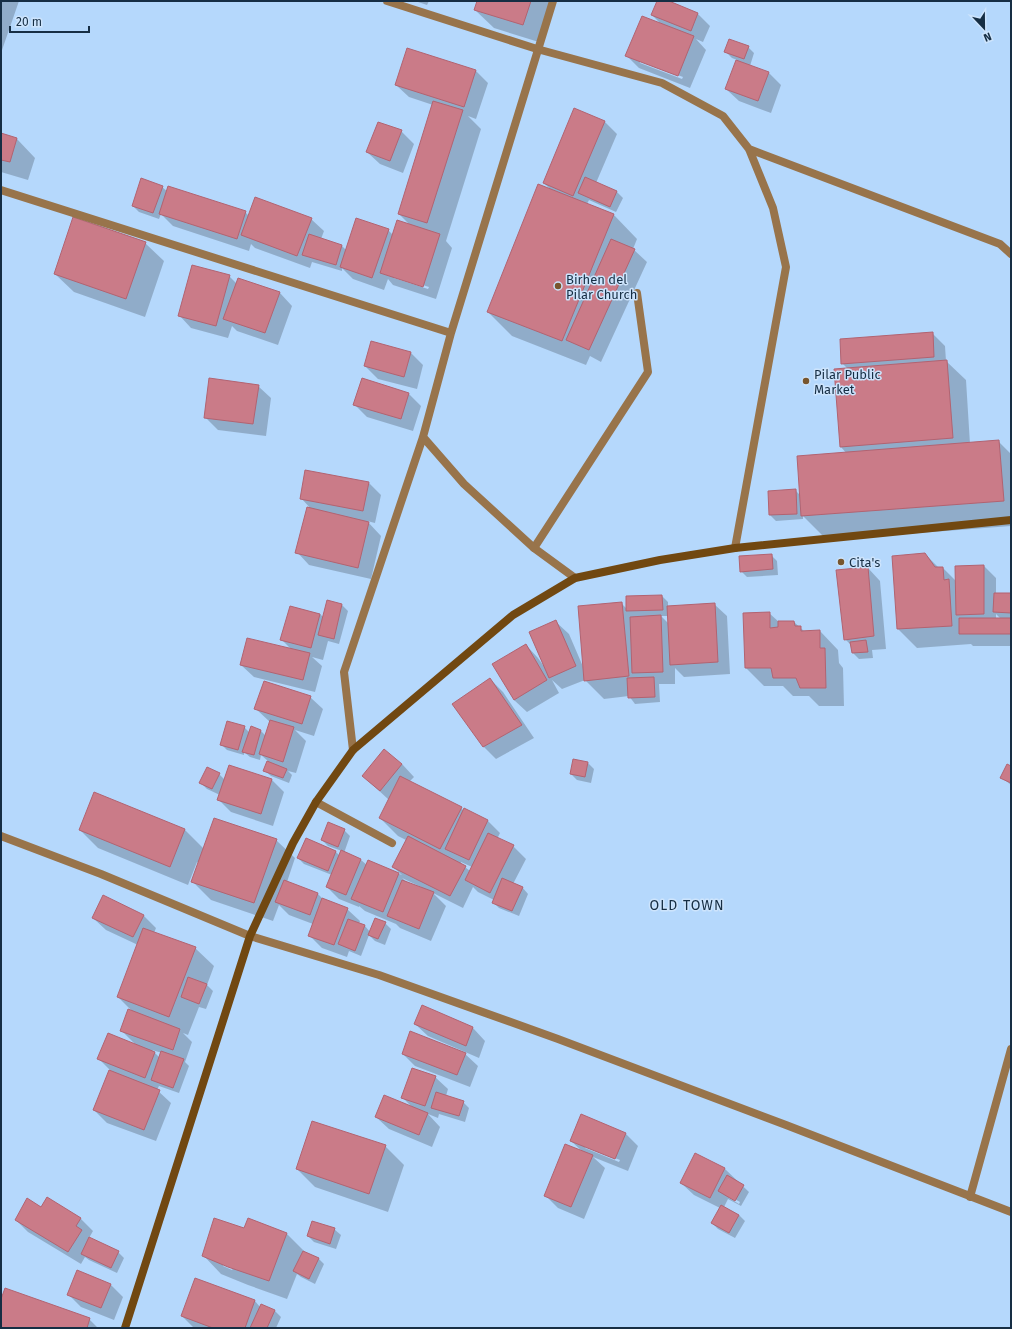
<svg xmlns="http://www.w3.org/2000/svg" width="1012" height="1329" viewBox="0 0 1012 1329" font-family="'Fira Sans',sans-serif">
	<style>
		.shadow { fill: #0003; fill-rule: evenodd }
		.building { fill: #ca7b88; stroke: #b26371 }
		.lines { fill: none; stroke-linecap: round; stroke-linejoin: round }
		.service { stroke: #98744b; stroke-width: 8 }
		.minor { stroke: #98744b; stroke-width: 8 }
		.secondary { stroke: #714811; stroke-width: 8 }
		.poi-dot { fill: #77552d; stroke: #cde4fc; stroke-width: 1.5 }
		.labels { text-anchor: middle; stroke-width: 3; stroke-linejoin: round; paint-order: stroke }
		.poi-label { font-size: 13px; fill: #162e44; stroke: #cde4fc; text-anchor: start }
		.neighbourhood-label { font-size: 14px; letter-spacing: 1px; fill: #162e44; stroke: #cde4fc }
	</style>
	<rect width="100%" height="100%" fill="#b5d8fc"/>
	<path class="shadow" d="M1,1h18l-18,52z
		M415,1h14l-2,4z
		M478,1h77l-13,42 -48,-15 -19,-18z
		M658,1h8l31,12 13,13 -7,16 -7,-3 10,11 -16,38 -51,-20 -12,-12 35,-31 -10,-10zM640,61l43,16 -1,2 -42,-16z
		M748,47l6,6 -4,13 19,7 12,12 -10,28 -32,-12 -13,-12 11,-29 -5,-2 -6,-6z
		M476,71l12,12 -12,36 -8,-3 13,13 -35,112 6,7 -16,51 -43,-14 -5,-6 -4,11 -31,-11 -11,-11v3l-30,-9 -2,6 -55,-20 -4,-4 -2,7 -76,-25 -12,-12 -2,5 -20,-7 -6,-6 29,-19 6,5 77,20 4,4 62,3 13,12 -3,8 21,7 4,4 42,-20 5,5 18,-9 -12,-12 34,-109 -24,-8 -13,-12zM394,276l35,11 -1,2 -34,-11z
		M604,121l13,13 -21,49 21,9 6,6 -7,14 -27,-12 -2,4 26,10 24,25 -4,10 14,13 -46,100 -11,-6 -4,9 -74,-29 -24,-24 63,-122 -7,-7z
		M401,131l13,13 -11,29 -23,-9 -13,-12z
		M1,134l16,5 18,19 -7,22 -27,-8z
		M145,243l19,18 -19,56 -71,-25 -19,-18z
		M229,276l8,8 1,-5 42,14 12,13 -14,39 -41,-14 -5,-5 -4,12 -37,-10 -12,-13z
		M932,333l13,13 1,15 20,19 4,64 29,-2 12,12v72l-184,14 -24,-24v3l-27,2 -6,-6 -1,-23 26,-2 6,6 46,-42 -6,-7 7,-78 -6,-6z
		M372,342l39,11 12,12 -6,24 -39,-10 -13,-13z
		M258,386l13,12 -5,38 -48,-6 -13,-13z
		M409,394l12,12 -8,25 -46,-14 -12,-12z
		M369,483l12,12 -6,28 -8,-2 14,15 -10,43 -62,-14 -12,-13 15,-42 -11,-12z
		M925,554l14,14h4l13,13 28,-15 12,12v16h15v52h-38l-2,-2 -54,4 -19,-19 -5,-72zM996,614l5,5h-5z
		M771,555l6,6 1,14 -31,2 -6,-6z
		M868,568l12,13 6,68 -14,1 1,8 -14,1 -6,-6 -1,-7 -7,-7z
		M662,596l6,6v5l46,-3 13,12 3,58 -46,3 -9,-9v16h-16l1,18 -25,2 -6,-8 -25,3 -19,-19 -23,9 -10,-9 7,13 -32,19 -13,-12 12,-55 12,13 5,7 1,-1 12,-42 13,12 15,35 37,-66 6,6zM661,616h7l1,8z
		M342,605l6,6 -9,33 -11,-3 -5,19 -11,-3 10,9 -7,26 -61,-15 -13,-12 51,-15 -11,-11 10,-32 29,7 4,4z
		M769,613l10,9h15l11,10 15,-1 18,19 1,13 4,5 1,38h-25l-10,-10h-16l-10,-10h-19l-18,-18z
		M490,679l13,13 31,46 -38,21 -13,-13z
		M310,697l13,12 -9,27 -19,-6 11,11 -10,32 -8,-2 4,4 -3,8 -18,-7 -7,-6 4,-9 -7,-6 -1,5 -10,-3 -6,-5v3l-17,-5 -6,-6 23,-17 6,6 1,-5 10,3 5,5 4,-14 -14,-13z
		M574,760l14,3 6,6 -3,14 -14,-3 -6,-6z
		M402,764l12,13 -5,5 52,26 3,3 24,10 12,12 -3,6 16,7 13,13 -13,25 9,3 6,7 -9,22 -20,-8 -6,-6 1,-2 -16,-8 -5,-5 -10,21 -30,-15 13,13 -15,35 -31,-13 -4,-4 -31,-13 -6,-5v1l-20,-8 -12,-12 5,-12 -28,-11 -6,-6 38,-6 4,4 2,-5 -14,-5 -6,-6 22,-10 6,6 -6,17 17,7 6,5 1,-3 34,13 -9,-8 13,-27 -8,-4 -18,-18 9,-18 -26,-24zM461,862l11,5 -2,4 -9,-7zM402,878l19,9 -1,1 -12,-5z
		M1011,767v18l-10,-8z
		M219,774l6,6h47l12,12 -11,34 -42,-14 -13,-13 2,-4 -13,-6 -6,-6z
		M80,830h105l19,19 72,-9 19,18 -8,24 31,12 6,6 23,9 13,12 -1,3 6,2 5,6 15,-9 6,6 -6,16 -10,-4 -6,-6 -8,21 -12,-5 -2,6 -25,-9 -13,-13 4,-11 -24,-9 -10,-10 -6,16 -62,-21 -18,-18 6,-19 -2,-1 -9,23 -90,-37z
		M144,916l12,12 -2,5 41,15 19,18 -7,19 6,6 -7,18 -7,-2 -11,28 -5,-2 9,9 -7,20 4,4 -10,27 -20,-7 -2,4 14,13 -15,38 -49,-18 -13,-13 16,-40 -12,-12 38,-13 -15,-15 13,-17 -16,-16 20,-52 -32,-15 -13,-12zM152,1050l10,3 -2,5z
		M423,1007l50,21 12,13 -6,17 -51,-22 -13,-12z
		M464,1053l14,13 -8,21 -55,-21 -12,-12z
		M435,1077l13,12 -2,7 17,6 6,6 -4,14 -26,-8 -1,4 -10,-4 12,13 -8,20 -43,-18 -13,-12 37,-9 -11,-11z
		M625,1133l13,13 -10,25 -35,-14 12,11 -21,51 -26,-11 -13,-13 38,-43 -12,-11zM585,1146l35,14 -1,2 -34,-14z
		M385,1146l19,19 -16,47 -73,-25 -18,-18z
		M696,1154l29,15 24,23 -8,14 -13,-7 -4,8 15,8 6,6 -10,17 -17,-9 -6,-6 8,-15 -26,-13 -13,-12zM729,1196l11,6 -1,2 -10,-6z
		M47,1198l34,21 12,12 -4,7 29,14 6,6 -7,15 -28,-13 -4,-3 -4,7 -53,-32 -12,-12 26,-12z
		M249,1219l38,15 19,19 12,5 6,6 -9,20 -14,-7 -4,-3 -10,25 -39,-14 -27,-11 -18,-19 42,-26zM223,1264l10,4 -1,2 -9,-4z
		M334,1229l7,6 -5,14 -22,-7 -6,-6z
		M196,1279l59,22 5,6 1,-2 14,6 6,6 -5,11h-82l-12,-12z
		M110,1284l13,13 -9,23 -33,-13 -12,-12z
		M1,1302l88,17 9,9h-97z"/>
	<path class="building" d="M477,1h54l-8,24 -49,-15z
		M657,1h12l29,12 -7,18 -40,-16z
		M642,16l52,20 -16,40 -53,-20z
		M729,39l20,7 -5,13 -20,-7z
		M407,48l69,22 -12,37 -69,-22z
		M736,60l33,12 -11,29 -33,-12z
		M433,101l30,9 -36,113 -29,-9z
		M574,108l31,13 -32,75 -30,-13z
		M378,122l24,8 -12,31 -24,-9z
		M1,133l16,5 -7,24 -9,-2z
		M585,177l32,14 -7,16 -32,-14z
		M141,178l22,8 -10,27 -21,-7z
		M538,184l76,30 -52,127 -75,-29z
		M168,186l78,25 -9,28 -78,-25z
		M255,197l57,21 -15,38 -56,-21z
		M73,217l73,25 -20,57 -72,-25z
		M356,218l33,11 -17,49 -32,-11z
		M397,220l43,14 -17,53 -43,-14z
		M309,234l33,11 -6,20 -34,-10z
		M611,239l24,10 -46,101 -23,-10z
		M192,265l38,10 -14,51 -38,-10z
		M238,278l42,14 -15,41 -42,-14z
		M933,332l1,25 -93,7 -1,-25z
		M371,341l40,11 -7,25 -40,-11z
		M947,360l6,78 -113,9 -6,-78z
		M209,378l50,7 -6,39 -49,-6z
		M362,378l47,15 -8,26 -48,-14z
		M999,440l5,61 -203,15 -4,-60z
		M305,470l64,12 -6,29 -63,-12z
		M796,489l1,25 -28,1 -1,-24z
		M307,507l62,15 -11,46 -63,-15z
		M925,553l10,14h8l1,13 5,-1 3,47 -55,3 -5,-73z
		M772,554l1,15 -33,3 -1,-16z
		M984,565v49l-28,1 -1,-49z
		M868,567l6,69 -30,4 -8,-70z
		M994,593h17v20l-18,-1z
		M662,595l1,15 -37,1v-15z
		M327,600l15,4 -8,35 -16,-4z
		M622,602l7,74 -45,5 -6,-75z
		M715,603l3,59 -48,3 -3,-59z
		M290,606l30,8 -9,34 -31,-8z
		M770,612v16l8,-1v-6h16l1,5h6v5l19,-1v18h5l1,40h-26l-4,-10h-23l-2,-10h-26l-2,-55z
		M661,615l2,57 -31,1 -2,-56z
		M959,618h52v16h-52z
		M556,620l20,46 -27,12 -20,-46z
		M247,638l63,15 -7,27 -63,-15z
		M866,640l2,12 -16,1 -2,-11z
		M526,644l21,36 -33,20 -22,-36z
		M654,677l1,20 -27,1 -1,-20z
		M490,678l32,47 -39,22 -31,-43z
		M264,681l47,15 -9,28 -48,-15z
		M270,720l24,7 -11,35 -24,-8z
		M227,721l18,5 -7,24 -18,-5z
		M251,726l10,4 -7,25 -12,-3z
		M384,749l18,15 -22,27 -18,-15z
		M573,759l15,3 -3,15 -15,-3z
		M267,761l20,8 -4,9 -20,-7z
		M1007,764l4,2v17l-11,-5z
		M229,765l43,14 -11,35 -44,-14z
		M207,767l13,6 -8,16 -13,-6z
		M400,776l62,31 -22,42 -61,-31z
		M94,792l91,37 -15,38 -91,-37z
		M464,808l24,12 -19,40 -24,-11z
		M214,818l63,21 -23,64 -63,-21z
		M328,822l17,7 -7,18 -17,-7z
		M488,833l26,12 -24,48 -25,-13z
		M408,836l58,30 -16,30 -58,-29z
		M306,838l30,13 -8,20 -31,-13z
		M341,850l20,9 -15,36 -20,-8z
		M368,860l31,13 -16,39 -32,-13z
		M502,878l21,9 -11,24 -20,-8z
		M284,880l34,13 -8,22 -35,-13z
		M402,880l32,12 -15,37 -32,-13z
		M103,895l41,20 -11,22 -41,-19z
		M322,898l26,10 -14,37 -26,-9z
		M375,918l11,4 -8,17 -10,-4z
		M348,919l17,6 -10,26 -17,-7z
		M143,928l53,19 -27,70 -52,-20z
		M188,977l19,7 -8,20 -18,-7z
		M422,1005l51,22 -7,19 -52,-22z
		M128,1009l52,20 -7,21 -53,-19z
		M410,1031l56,22 -9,22 -55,-21z
		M108,1033l47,19 -10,26 -48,-19z
		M161,1051l23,8 -11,29 -22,-8z
		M412,1068l24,8 -11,30 -24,-8z
		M109,1070l51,20 -16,40 -51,-20z
		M436,1092l28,9 -5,15 -28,-8z
		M384,1095l44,18 -9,22 -44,-18z
		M581,1114l45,19 -11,26 -45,-18z
		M312,1121l74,24 -17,49 -73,-25z
		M565,1144l28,11 -22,52 -27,-11z
		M695,1153l30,15 -15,30 -30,-15z
		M727,1175l17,10 -9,16 -17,-10z
		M47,1197l34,21 -5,8 6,4 -14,22 -53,-32 12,-22 14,9z
		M721,1205l18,10 -10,18 -18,-10z
		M214,1218l30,10 4,-10 39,15 -18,48 -41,-14 -26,-11z
		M312,1221l23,7 -5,16 -23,-8z
		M89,1237l30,14 -8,17 -30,-14z
		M303,1251l16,7 -10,21 -16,-8z
		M77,1270l34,14 -10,24 -34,-13z
		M195,1278l60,22 -10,28h-32l-32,-12z
		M5,1288l85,30 -3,10h-86v-29z
		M261,1304l14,6 -8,18h-17z"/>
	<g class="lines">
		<path class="service" d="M534,548l114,-176 -11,-79
			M316,802l76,41"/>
		<path class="minor" d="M387,1l150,48 125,34 61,33 26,33 24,59 13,59 -51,281
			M749,149l251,95 11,10
			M1,190l450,143
			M423,437l41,47 70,64 41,30
			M353,750l-9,-78 79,-235 28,-104 102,-332
			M1,836l100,38 149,62 129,39 179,64 228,86 225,87
			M970,1197l41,-148"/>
		<path class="secondary" d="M125,1328l125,-392 43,-93 23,-41 37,-52 160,-135 62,-37 85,-18 75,-12 276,-28"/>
	</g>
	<g class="poi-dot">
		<circle cx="558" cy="286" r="4"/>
		<circle cx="806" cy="381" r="4"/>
		<circle cx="841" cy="562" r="4"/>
	</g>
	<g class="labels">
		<g class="poi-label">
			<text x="566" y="284">Birhen del<tspan x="566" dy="15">Pilar Church</tspan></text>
			<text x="814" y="379">Pilar Public<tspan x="814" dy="15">Market</tspan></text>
			<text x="849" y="567">Cita's</text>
		</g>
		<g class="neighbourhood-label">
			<text x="687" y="910">OLD TOWN</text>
		</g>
	</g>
	<rect width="1012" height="1329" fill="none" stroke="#162e44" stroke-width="4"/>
	<g transform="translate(984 28) rotate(158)" stroke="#cde4fc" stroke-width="3" paint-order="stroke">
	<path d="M0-3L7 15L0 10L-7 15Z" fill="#162e44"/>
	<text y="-6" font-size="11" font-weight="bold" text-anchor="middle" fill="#162e44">N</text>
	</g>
	<path d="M10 26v6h79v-6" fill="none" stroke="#162e44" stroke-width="2"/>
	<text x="16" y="26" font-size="12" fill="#162e44" stroke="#cde4fc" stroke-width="3" paint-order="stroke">20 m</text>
</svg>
